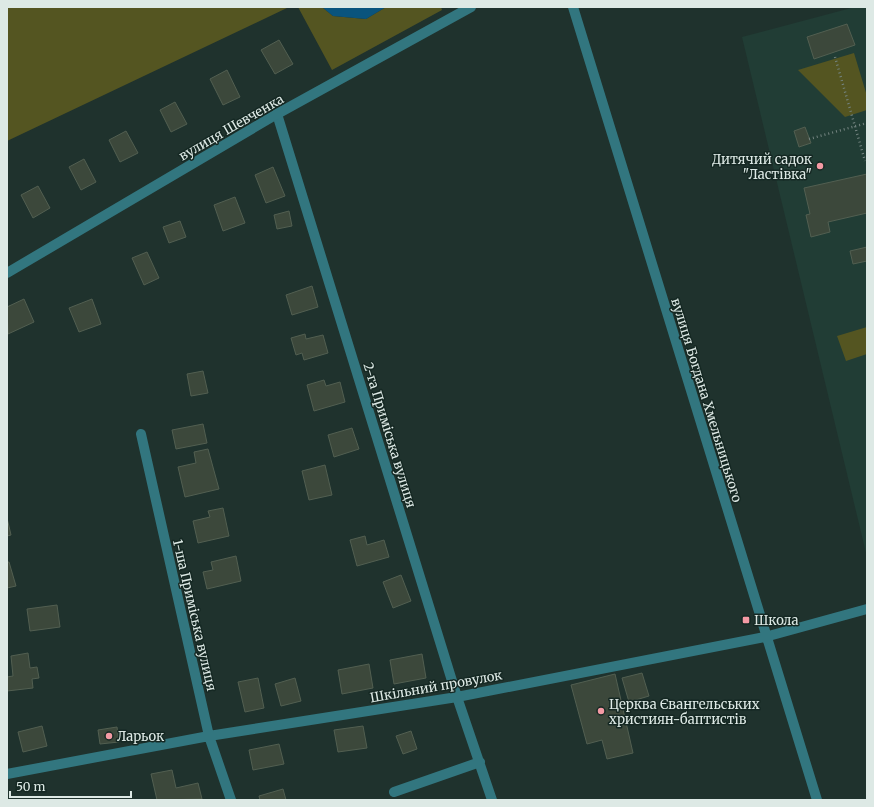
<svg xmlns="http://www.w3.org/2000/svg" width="874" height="807" viewBox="0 0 874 807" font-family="Merriweather,serif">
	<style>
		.built { fill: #213d35 }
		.green { fill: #545521 }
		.water { fill: #0a547d }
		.building { fill: #3c483b; stroke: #525f51 }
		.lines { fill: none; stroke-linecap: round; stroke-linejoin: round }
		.path { stroke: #748480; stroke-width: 2.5; stroke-dasharray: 1 3; stroke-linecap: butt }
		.minor { stroke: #32767f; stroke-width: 10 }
		.tertiary { stroke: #32767f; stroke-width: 10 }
		.poi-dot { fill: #f49aa4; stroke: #152823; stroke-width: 1.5 }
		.labels { text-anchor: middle; stroke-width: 3; stroke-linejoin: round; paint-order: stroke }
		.street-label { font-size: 13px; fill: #dde9e5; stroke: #152823 }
		.poi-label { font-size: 13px; fill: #dde9e5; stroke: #152823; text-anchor: start }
	</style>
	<rect width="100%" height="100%" fill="#1f322d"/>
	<path class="built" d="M855,7h12v550l-125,-520z"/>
	<path class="green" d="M7,7h282l-282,134z
		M298,7h24l11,9 33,3 20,-12h55l1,3 -110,60z
		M854,53l13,43v14l-22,7 -47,-47z
		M867,327v27l-21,7 -9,-25z"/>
	<path class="water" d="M322,7h64l-20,12 -33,-3z"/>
	<path class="building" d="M847,24l8,21 -41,14 -7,-22z
		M279,40l14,24 -18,10 -14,-24z
		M227,70l13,27 -17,8 -13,-26z
		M175,102l12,22 -16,8 -11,-22z
		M805,127l6,16 -12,4 -5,-16z
		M126,131l12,22 -18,9 -11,-22z
		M84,159l12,23 -15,8 -12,-23z
		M273,167l12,29 -19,7 -11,-28z
		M867,174v39l-39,9 2,10 -19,5 -5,-22 4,-1 -6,-26z
		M38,186l12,22 -17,10 -12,-23z
		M235,197l10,26 -22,8 -9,-26z
		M289,211l3,15 -15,3 -3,-14z
		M180,221l6,16 -17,6 -6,-16z
		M867,247v14l-14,3 -3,-13z
		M147,252l12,26 -15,7 -12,-27z
		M312,286l6,21 -26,8 -6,-20z
		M24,299l10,23 -26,12 -1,-27z
		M92,299l9,25 -22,8 -10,-24z
		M305,334l1,5 17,-4 5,18 -24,7 -2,-7 -6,2 -5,-17z
		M203,371l5,22 -17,3 -4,-22z
		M324,380l2,6 14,-4 5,20 -31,9 -7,-26z
		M203,424l4,19 -31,6 -4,-19z
		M352,428l7,21 -25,8 -6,-22z
		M208,449l11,40 -34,8 -7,-30 18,-4 -2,-11z
		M325,465l7,30 -23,5 -7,-29z
		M223,508l6,28 -31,7 -5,-22 17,-4 -2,-6z
		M7,518l4,17 -4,1z
		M365,536l2,9 17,-5 5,17 -32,9 -7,-26z
		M236,556l5,25 -34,8 -4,-17 10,-2 -2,-8z
		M7,562h2l7,24 -9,2z
		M401,575l10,26 -18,7 -10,-26z
		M57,605l3,22 -30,4 -3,-22z
		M28,653l2,15 7,-1 2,11 -7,1 1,9 -26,3v-14l6,-1 -2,-20z
		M422,654l4,24 -32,6 -4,-24z
		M369,664l4,24 -31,6 -4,-24z
		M642,673l7,23 -20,6 -7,-24z
		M615,674l18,79 -26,6 -5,-19 -15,4 -16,-59z
		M258,678l6,30 -19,4 -7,-30z
		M295,678l6,23 -20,5 -6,-22z
		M42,726l5,20 -24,6 -5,-20z
		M363,726l4,22 -29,4 -4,-22z
		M117,727l2,15 -19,2 -2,-14z
		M411,731l6,18 -14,5 -7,-18z
		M279,744l5,20 -31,6 -4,-20z
		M172,770l4,18 22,-5 4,16 -45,1 -6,-26z
		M283,789l3,11h-26l-1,-4z"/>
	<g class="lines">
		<path class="path" d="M835,57l30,104
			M809,139l58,-16"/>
		<path class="minor" d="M573,7l244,793
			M277,114l180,583 35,103
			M141,434l68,302 22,64
			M7,774l202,-38 248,-39 308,-60 102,-28
			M394,792l86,-30"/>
		<path class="tertiary" d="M7,273l270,-159 194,-107"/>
	</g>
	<g class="poi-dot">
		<circle cx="820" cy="166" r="4"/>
		<rect x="742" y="616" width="8" height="8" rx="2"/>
		<circle cx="601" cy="711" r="4"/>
		<circle cx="109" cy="736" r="4"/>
	</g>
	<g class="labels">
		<g class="street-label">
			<text transform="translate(231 127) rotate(-30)" y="5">вулиця Шевченка</text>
			<text transform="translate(707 400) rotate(73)" y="5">вулиця Богдана Хмельницького</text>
			<text transform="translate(390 435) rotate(73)" y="5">2-га Приміська вулиця</text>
			<text transform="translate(195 615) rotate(77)" y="5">1-ша Приміська вулиця</text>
			<text transform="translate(436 686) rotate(-10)" y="5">Шкільний провулок</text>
		</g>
		<g class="poi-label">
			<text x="812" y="164" text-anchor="end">Дитячий садок<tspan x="812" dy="15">"Ластівка"</tspan></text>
			<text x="754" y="625">Школа</text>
			<text x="609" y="709">Церква Євангельських<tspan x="609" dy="15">християн-баптистів</tspan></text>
			<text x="117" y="741">Ларьок</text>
		</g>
	</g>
	<rect width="874" height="807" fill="none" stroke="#dde9e5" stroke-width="16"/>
	<path d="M10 791v6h121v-6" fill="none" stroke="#dde9e5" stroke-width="2"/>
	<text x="16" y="791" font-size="12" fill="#dde9e5" stroke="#152823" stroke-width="3" paint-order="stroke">50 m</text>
</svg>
